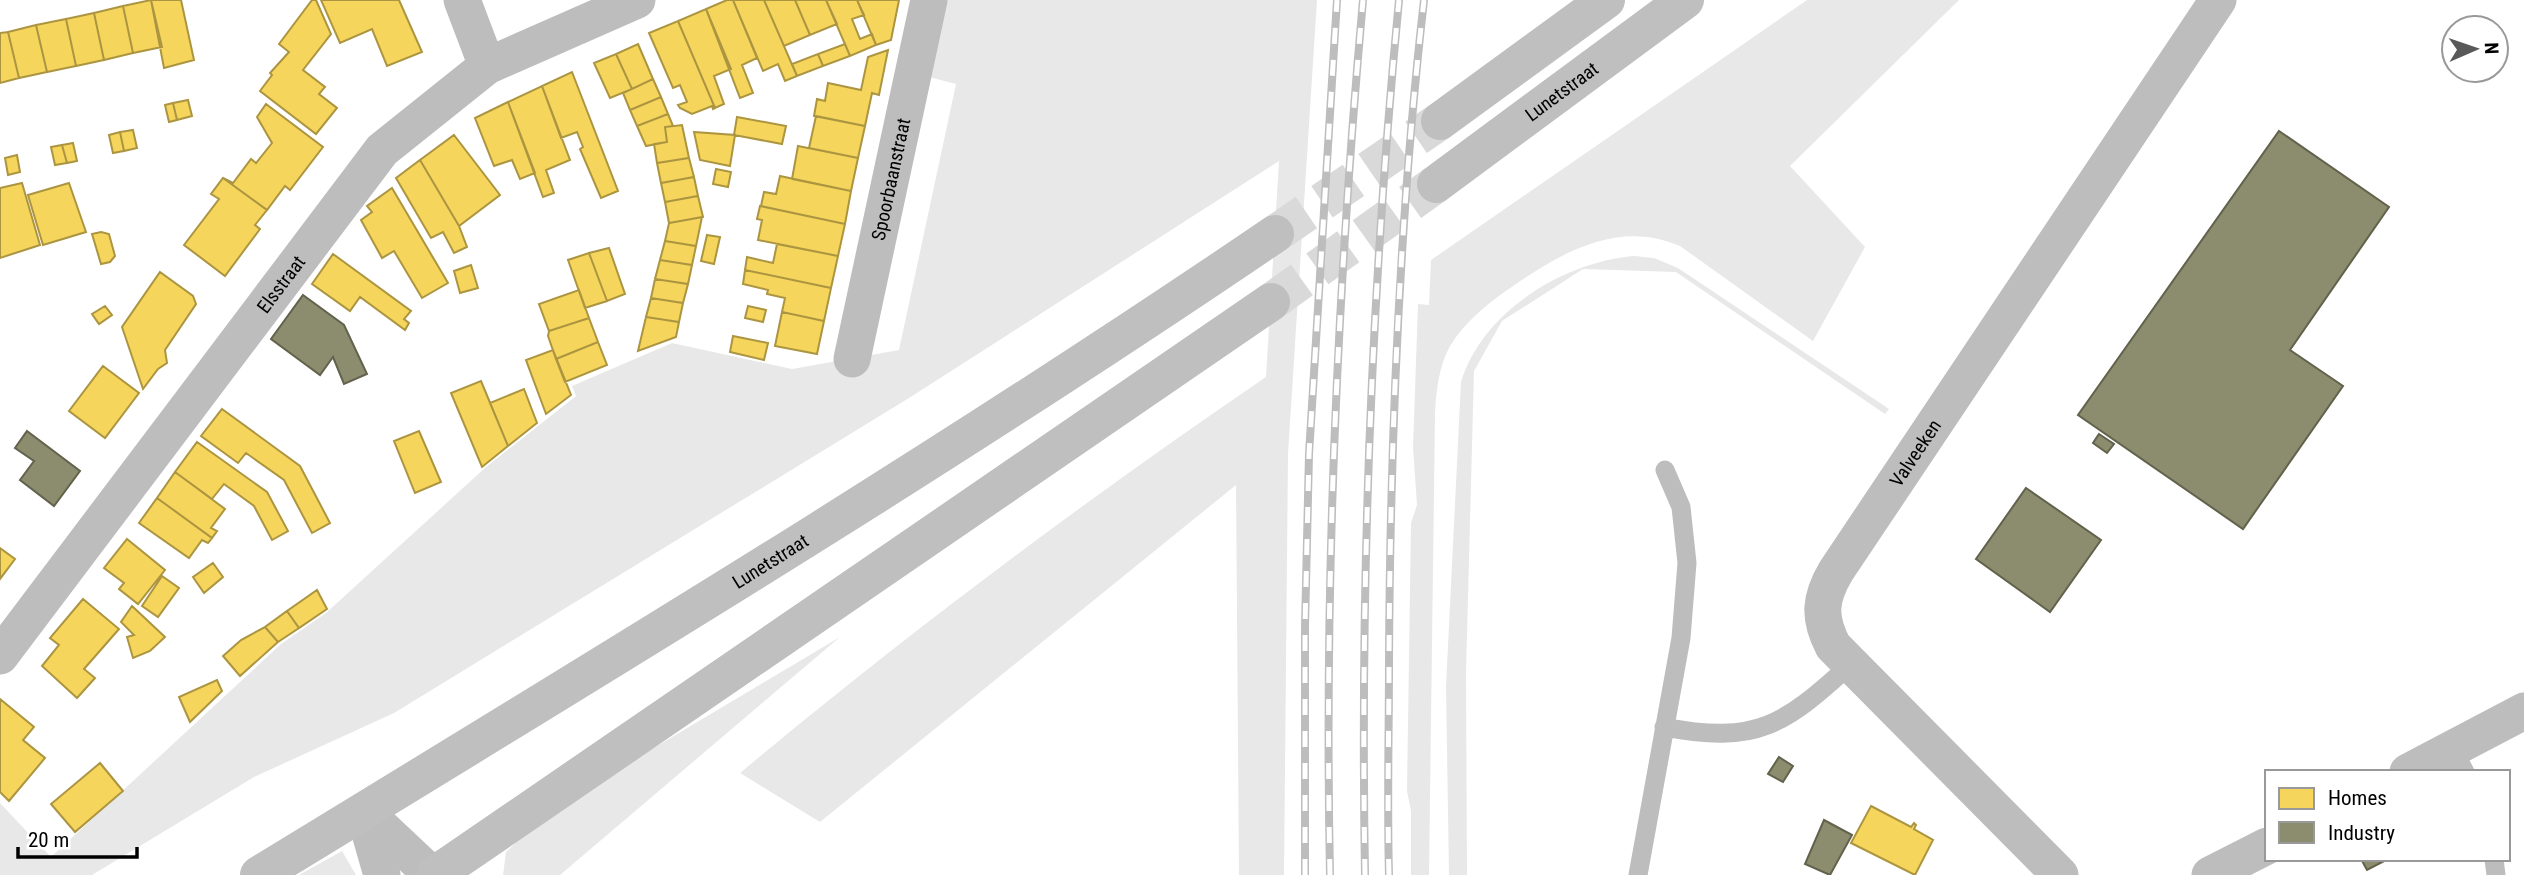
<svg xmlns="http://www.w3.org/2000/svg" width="2524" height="875" viewBox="0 0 2524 875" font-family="'Roboto Condensed',sans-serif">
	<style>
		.green { fill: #e8e8e8 }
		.homes { fill: #f6d55c; stroke: #ac9540; stroke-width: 2 }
		.industry { fill: #8c8c6e; stroke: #62624d; stroke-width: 2 }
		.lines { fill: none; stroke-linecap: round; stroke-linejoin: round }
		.secondary-tunnel { stroke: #d9d9d9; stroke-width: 38; stroke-dasharray: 38 19; stroke-linecap: butt }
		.service { stroke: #bdbdbd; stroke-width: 19 }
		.minor { stroke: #bdbdbd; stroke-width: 37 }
		.secondary { stroke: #bfbfbf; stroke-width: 38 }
		.rail-casing { stroke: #bdbdbd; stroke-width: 8 }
		.rail { stroke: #fff; stroke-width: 5; stroke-dasharray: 16; stroke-linecap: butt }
		.labels { text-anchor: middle; stroke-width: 7; stroke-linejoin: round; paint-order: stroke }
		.street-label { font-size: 19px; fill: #000; stroke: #fff }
	</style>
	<rect width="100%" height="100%" fill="#fff"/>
	<path class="green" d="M946,0h371l-29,454 -4,421h-45l-3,-390 -416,337 -80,-49c169,-141 344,-272 526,-396l13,-216 -370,237 -515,315 -140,64 -162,98h-92v-72l51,54 230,-213 45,-31 160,-146 90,-71 -4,-10 100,-43 120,26 107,-19 57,-266 -27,-7z
		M1807,0h152l-169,166 75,81 -52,94 -133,-95c-60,-26 -114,4 -164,38 -24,16 -50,36 -66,62 -11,20 -14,45 -15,68l-6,461h-18v-64l-4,-20 4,-268 6,-18 -4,-57 5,-144 11,1 2,-45z
		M1634,256l20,2 24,10 211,141 -4,5 -209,-142 -93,-3 -81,52 -28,50 -8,302 1,202h-18l-3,-189 15,-304c21,-70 102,-120 173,-126z
		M840,637l-280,238h-57l3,-23 25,-24 79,-54z
		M342,851l14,24h-57z"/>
	<path class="homes" d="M151,0h30l13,60 -30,8z
		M151,0l11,47 -29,6 -10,-47z
		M312,0h4l15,34 -28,36 22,17 -6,7 18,14 -21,26 -56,-43 12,-16 -2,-2 19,-21 -10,-8z
		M321,0h78l23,52 -35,14 -15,-37 -32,14z
		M727,0h6l24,58 -15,7 11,28 -13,5 -34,-89z
		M733,0h31l33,76 -12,5 -7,-17 -15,7z
		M764,0h31l15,35 -26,11z
		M795,0h31l11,24 -27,11z
		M826,0h31l7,15 -12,4 8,20 12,-5 4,11 -26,11z
		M857,0h42l-8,40 -15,5z
		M123,6l10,47 -29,7 -10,-47z
		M706,9l25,60 -17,7 10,28 -9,4 -37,-87z
		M94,13l10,47 -28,6 -10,-47z
		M66,19l10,47 -29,6 -11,-47z
		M678,21l37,87 -2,1 -1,-3 -20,8 -12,-6 -2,-3 9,-3 -7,-17 -7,3 -24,-55z
		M36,25l11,47 -28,6 -11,-46z
		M8,32l11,46 -19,5v-50z
		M638,44l15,35 -21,10 -16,-35z
		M845,44l5,12 -27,10 -5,-12z
		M888,50l-9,45 -7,-2 -7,33 -51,-10 3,-17 8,2 3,-18 33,7 7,-33z
		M616,54l16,35 -22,9 -16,-35z
		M818,54l5,12 -26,10 -5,-12z
		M572,72l46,119 -17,7 -21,-49 3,-2 -6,-15 -16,6 -19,-52z
		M653,79l8,18 -31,13 -7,-17z
		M542,86l28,74 -24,10 8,23 -11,4 -35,-95z
		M661,97l7,17 -31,12 -7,-16z
		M188,100l4,16 -15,4 -4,-17z
		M508,102l27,71 -15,6 -8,-19 -18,6 -19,-48z
		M173,103l4,17 -8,2 -4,-17z
		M266,104l57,43 -33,43 -5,-4 -18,24 -44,-32 10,5 18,-24 5,4 16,-20 -15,-26z
		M668,114l5,12 -8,1 2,15 -21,4 -9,-20z
		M816,116l49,10 -7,32 -49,-10z
		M737,117l49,9 -4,18 -48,-9z
		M682,125l7,33 -32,5 -3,-19 13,-2 -2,-15z
		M133,130l4,18 -13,3 -4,-19z
		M120,132l4,19 -11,2 -4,-18z
		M694,132l41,3 -5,31 -30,-6z
		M454,135l46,60 -41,31 -39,-66z
		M73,143l4,18 -10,2 -5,-18z
		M62,145l5,18 -12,2 -4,-18z
		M798,146l60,12 -7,33 -59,-12z
		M17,155l3,17 -12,3 -3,-17z
		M689,158l5,19 -33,6 -4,-20z
		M420,160l39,66 8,21 -13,6 -11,-21 -12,6 -35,-60z
		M716,169l15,3 -3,15 -15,-3z
		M780,176l71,15 -6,33 -84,-18 3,-14 12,2z
		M694,177l4,19 -33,6 -4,-19z
		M223,178l44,32 -12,15 5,4 -35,47 -41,-31 35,-46 -8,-5z
		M22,183l18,62 -40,13v-70z
		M69,183l17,49 -43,13 -15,-50z
		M392,188l56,95 -26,15 -28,-47 -12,7 -21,-38 11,-8 -5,-6z
		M698,196l5,21 -34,6 -4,-21z
		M760,206l85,18 -7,32 -80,-16 4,-20 -5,-1z
		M702,217l-6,29 -31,-5 4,-18z
		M101,232l8,2 6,22 -5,6 -9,2 -9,-30z
		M707,235l13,2 -6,27 -13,-3z
		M665,241l31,5 -4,19 -32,-5z
		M777,244l61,12 -7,32 -86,-18 2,-13 26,6z
		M609,248l16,46 -18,7 -18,-48z
		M589,253l18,48 -22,7 -17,-48z
		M333,254l78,57 -7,8 5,4 -4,7 -45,-33 -10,14 -38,-27z
		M660,260l32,5 -4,19 -33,-5z
		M471,265l7,23 -18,5 -6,-22z
		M745,270l86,18 -7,33 -42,-9 3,-14 -18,-4 1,-4 -25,-6z
		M160,272l33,24 3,8 -31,46 2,13 -9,6 -15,20 -21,-62z
		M655,279l33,5 -5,19 -32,-5z
		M579,290l10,28 -40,13 -10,-27z
		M651,298l32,5 -4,19 -33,-5z
		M105,306l7,9 -13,9 -7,-10z
		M748,306l18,4 -3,12 -18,-4z
		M782,312l42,9 -7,33 -42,-8z
		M646,317l33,5 -3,15 -38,14z
		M589,318l9,24 -42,17 -8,-23 1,-5z
		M733,336l35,7 -4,17 -34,-8z
		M598,342l9,23 -42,17 -9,-23z
		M553,350l18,45 -25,19 -20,-54z
		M103,366l36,27 -34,45 -36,-27z
		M481,381l27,65 -26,21 -31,-74z
		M524,389l13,34 -29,23 -18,-43z
		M222,409l78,57 30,57 -18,10 -28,-53 -38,-27 -8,10 -37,-27z
		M419,431l22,51 -26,11 -21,-52z
		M197,442l70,50 21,39 -16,9 -18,-34 -30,-22 -12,15 -37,-27z
		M175,472l50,37 -14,19 6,3 -5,7 -55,-40z
		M157,498l55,40 -4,5 -6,-3 -13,18 -50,-35z
		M127,539l38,31 -27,34 -19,-15 5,-6 -20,-15z
		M0,548l15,11 -15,20z
		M213,563l10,14 -19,16 -11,-16z
		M162,576l17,12 -21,29 -16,-11z
		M317,590l10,19 -28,19 -12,-17z
		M83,599l36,30 -35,40 11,9 -18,20 -35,-32 17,-21 -9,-7z
		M132,606l33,31 -15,14 -17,7 -6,-21 7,-2 -13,-13z
		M287,611l12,17 -21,14 -13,-15z
		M265,627l13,15 -38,34 -17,-20 18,-16z
		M217,680l5,11 -32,31 -11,-25z
		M0,699l34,28 -11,13 22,18 -36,43 -9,-9z
		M100,763l23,28 -48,41 -24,-28z
		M1871,806l40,21 3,-4 2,2 -2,4 19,11 -18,35 -64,-32z"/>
	<path class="industry" d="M2279,131l110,76 -99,143 53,36 -100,143 -165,-114z
		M303,295l41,30 23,49 -23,10 -11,-27 -13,18 -49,-36z
		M27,431l53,40 -26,35 -34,-26 14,-19 -19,-13z
		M2099,434l15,10 -7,9 -14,-10z
		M2026,488l75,52 -51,72 -74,-53z
		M1779,757l14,9 -10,16 -15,-8z
		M1824,820l28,15 -22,40 -25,-11z
		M2361,859h27l-21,11z"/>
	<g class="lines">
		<path class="secondary-tunnel" d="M1275,234l165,-113
			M1271,302l165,-118"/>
		<path class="service" d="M1664,727c93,18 120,-2 187,-63
			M2452,748l13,24
			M2494,859l2,16
			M1638,875l43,-237 6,-75 -6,-56 -16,-37"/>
		<g class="minor">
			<path d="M462,0l25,66"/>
			<path id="s1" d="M852,359l77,-359"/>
			<path id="s2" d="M0,656l382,-506 105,-84 150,-66"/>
			<path d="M2408,772l116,-61"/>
			<path d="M364,811l68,64"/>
			<path d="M364,812l18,63"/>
			<path id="s3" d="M2060,875l-227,-229c-15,-29 -13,-48 3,-75l382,-571"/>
			<path d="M2210,875l57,-29"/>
		</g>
		<g class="secondary">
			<path d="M1440,121l166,-121"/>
			<path id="s4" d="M1436,184l249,-184"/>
			<path id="s5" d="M259,875c342,-209 685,-416 1016,-641"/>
			<path d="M435,875l836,-573"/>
		</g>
		<defs>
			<path id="rail" d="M1305,875v-248l4,-173 28,-454
				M1330,875c-6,-292 7,-584 33,-875
				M1365,875c-5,-292 6,-584 34,-875
				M1389,875c-2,-71 0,-142 0,-212 1,-221 10,-443 35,-663"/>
		</defs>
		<use href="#rail" class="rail-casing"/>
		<use href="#rail" class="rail"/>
	</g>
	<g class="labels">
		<g class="street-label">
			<text dy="7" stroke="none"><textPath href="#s4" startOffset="156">Lunetstraat</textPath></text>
			<text dy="7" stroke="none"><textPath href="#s1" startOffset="184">Spoorbaanstraat</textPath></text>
			<text dy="7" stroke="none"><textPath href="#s2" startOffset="466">Elsstraat</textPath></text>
			<text dy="7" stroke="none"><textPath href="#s3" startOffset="544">Valveeken</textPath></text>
			<text dy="7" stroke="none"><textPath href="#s5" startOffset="600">Lunetstraat</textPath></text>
		</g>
	</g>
	<rect x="2265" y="770" width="245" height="91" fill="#ffffff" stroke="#999999" stroke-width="2"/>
	<rect x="2279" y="788" width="35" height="21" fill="#f6d55c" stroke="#999999" stroke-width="2"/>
	<text x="2328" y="805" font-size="21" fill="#000000">Homes</text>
	<rect x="2279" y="822" width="35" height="21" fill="#8c8c6e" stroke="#999999" stroke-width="2"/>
	<text x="2328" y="840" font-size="21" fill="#000000">Industry</text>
	<g transform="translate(2475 49) rotate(88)"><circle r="33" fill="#ffffff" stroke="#999999" stroke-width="2"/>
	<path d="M0-5L12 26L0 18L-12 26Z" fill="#595959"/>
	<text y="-10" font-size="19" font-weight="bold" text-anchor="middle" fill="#000000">N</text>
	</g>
	<path d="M18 847v10h119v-10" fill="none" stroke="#000000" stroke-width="3.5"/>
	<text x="28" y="847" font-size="21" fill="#000000" stroke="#ffffff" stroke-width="5" paint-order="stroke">20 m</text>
</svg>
